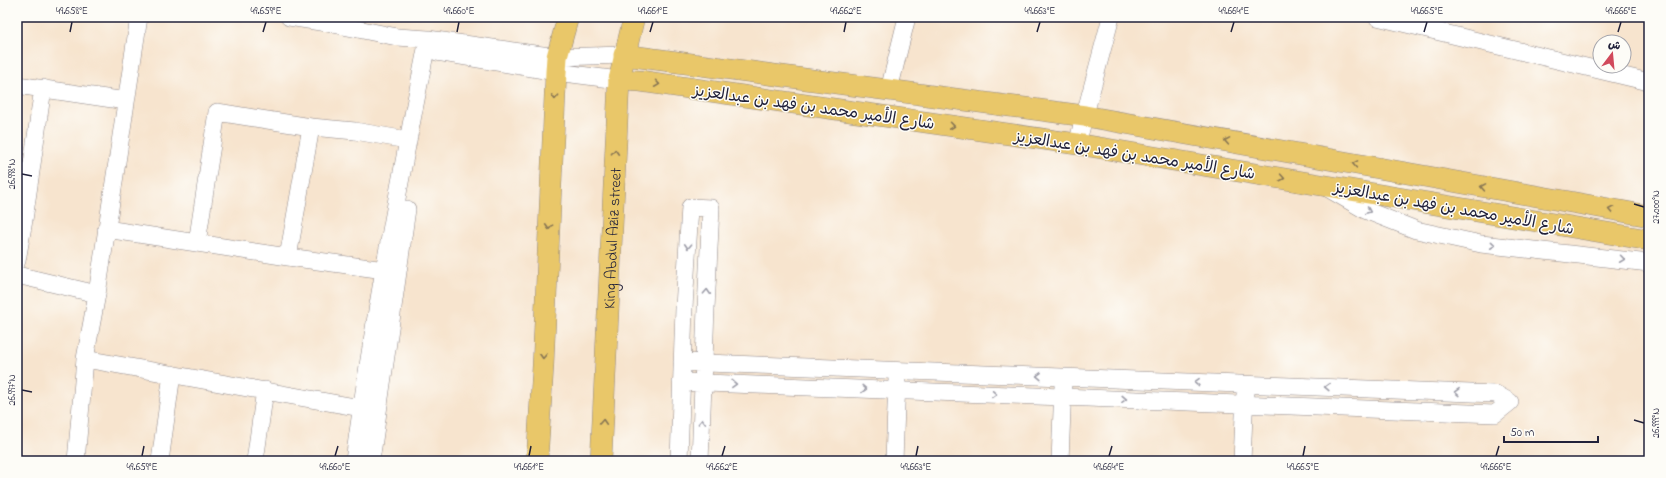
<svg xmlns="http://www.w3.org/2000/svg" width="1666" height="478" viewBox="0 0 1666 478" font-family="'Indie Flower','Playpen Sans Arabic',sans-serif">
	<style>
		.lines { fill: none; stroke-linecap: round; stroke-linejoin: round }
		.minor-casing { stroke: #8c8384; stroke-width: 18 }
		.major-casing { stroke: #8c8384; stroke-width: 22 }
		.minor { stroke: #fff; stroke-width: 17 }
		.major { stroke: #e9c769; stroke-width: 21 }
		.oneway { stroke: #867452 }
		.oneway2 { stroke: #9c9ca7 }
		.ticks { fill: none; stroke: #22223b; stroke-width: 1.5 }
		.labels { text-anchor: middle; stroke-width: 3; stroke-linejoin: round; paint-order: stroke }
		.street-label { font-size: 16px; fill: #22223b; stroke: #fdfcf7 }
		.neatline { fill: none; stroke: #22223b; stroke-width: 1.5 }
		.ticks-label { font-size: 10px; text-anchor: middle; fill: #22223b }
	</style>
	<rect width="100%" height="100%" fill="#fdfcf7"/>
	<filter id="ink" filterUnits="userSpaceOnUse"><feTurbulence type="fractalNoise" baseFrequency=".025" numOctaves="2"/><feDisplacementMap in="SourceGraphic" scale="8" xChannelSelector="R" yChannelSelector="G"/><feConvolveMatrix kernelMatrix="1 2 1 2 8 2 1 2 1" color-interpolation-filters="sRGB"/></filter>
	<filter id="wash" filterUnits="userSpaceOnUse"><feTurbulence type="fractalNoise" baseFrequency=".012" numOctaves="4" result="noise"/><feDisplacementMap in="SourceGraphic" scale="16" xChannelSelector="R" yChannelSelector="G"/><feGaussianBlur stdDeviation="0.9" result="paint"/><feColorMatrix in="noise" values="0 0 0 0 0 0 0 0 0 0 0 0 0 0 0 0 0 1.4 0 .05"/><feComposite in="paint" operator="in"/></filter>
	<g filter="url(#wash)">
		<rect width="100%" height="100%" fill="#f7e4ce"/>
	</g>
	<g filter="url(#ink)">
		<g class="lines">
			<defs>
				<path id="minor" d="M289,17l44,7 64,13 31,2 129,18 67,-2
					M1377,17l272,65
					M437,52l119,20 63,8
					M17,85l109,16
					M889,90l18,-73
					M311,127l44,4 52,9
					M1077,144l34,-127
					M1327,188l38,22 51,20 65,14 168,19
					M17,219l7,1 19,-132
					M106,229l91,14 20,-131 94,15 -23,130 97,13
					M197,243l91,14
					M17,261l7,-41
					M17,275l80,19
					M85,359l276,49
					M681,382l814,32 15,-12 -14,-8 -814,-32
					M76,461l9,-102 12,-65 42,-277
					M160,461l12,-87
					M255,461l10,-71
					M354,461c19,-141 46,-282 74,-422
					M371,461l36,-252
					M679,461l5,-153 6,-101 21,1 -5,101 -6,152
					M894,461l3,-82
					M1060,461l3,-76
					M1242,461l3,-68"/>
				<g id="major">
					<path d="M624,55l461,61 564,100"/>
					<path d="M619,80l21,1 437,63 572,96"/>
					<path d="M537,461l6,-95 13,-294 1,-15 11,-40"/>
					<path id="s1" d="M601,461l18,-381 15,-63"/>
				</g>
			</defs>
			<use href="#minor" class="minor-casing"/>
			<use href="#major" class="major-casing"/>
			<use href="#minor" class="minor"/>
			<use href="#major" class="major"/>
		</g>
		<defs><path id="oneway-chevron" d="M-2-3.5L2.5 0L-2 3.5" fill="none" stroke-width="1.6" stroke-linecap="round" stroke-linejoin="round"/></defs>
		<g class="oneway">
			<use href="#oneway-chevron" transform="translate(657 84) rotate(8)"/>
			<use href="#oneway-chevron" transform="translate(555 97) rotate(93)"/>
			<use href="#oneway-chevron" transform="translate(952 126) rotate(8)"/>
			<use href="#oneway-chevron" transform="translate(1227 141) rotate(-170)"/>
			<use href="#oneway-chevron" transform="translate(615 152) rotate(-87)"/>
			<use href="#oneway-chevron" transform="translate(1355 164) rotate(-170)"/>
			<use href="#oneway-chevron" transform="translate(1282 178) rotate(10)"/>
			<use href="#oneway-chevron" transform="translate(1483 187) rotate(-170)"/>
			<use href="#oneway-chevron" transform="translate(1611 210) rotate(-170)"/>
			<use href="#oneway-chevron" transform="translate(549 227) rotate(93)"/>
			<use href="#oneway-chevron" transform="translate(543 356) rotate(93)"/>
			<use href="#oneway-chevron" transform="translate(603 422) rotate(-87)"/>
		</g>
		<g class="oneway2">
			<use href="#oneway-chevron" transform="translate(1368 211) rotate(23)"/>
			<use href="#oneway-chevron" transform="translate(1493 245) rotate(6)"/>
			<use href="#oneway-chevron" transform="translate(688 246) rotate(93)"/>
			<use href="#oneway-chevron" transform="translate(1622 259) rotate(8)"/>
			<use href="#oneway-chevron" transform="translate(707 292) rotate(-87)"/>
			<use href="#oneway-chevron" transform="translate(1039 376) rotate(-178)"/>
			<use href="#oneway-chevron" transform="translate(1197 382) rotate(-178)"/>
			<use href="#oneway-chevron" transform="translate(734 384) rotate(2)"/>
			<use href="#oneway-chevron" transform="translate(1327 387) rotate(-178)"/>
			<use href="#oneway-chevron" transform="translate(864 389) rotate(2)"/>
			<use href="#oneway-chevron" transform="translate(1457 392) rotate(-178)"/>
			<use href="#oneway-chevron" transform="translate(994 394) rotate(2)"/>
			<use href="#oneway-chevron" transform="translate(1124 399) rotate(2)"/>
			<use href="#oneway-chevron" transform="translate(702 422) rotate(-88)"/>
		</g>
	</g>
	<path class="ticks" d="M70,32l2,-10M263,32l3,-10M457,32l2,-10M650,32l3,-10M844,32l2,-10M1037,32l3,-10M1231,32l3,-10M1424,32l3,-10M1618,32l3,-10M22,174l10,2M1634,204l10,3M22,390l10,2M1634,420l10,3M142,456l2,-10M335,456l3,-10M529,456l2,-10M722,456l3,-10M916,456l2,-10M1109,456l3,-10M1303,456l2,-10M1496,456l3,-10"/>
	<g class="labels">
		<g class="street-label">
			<text transform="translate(814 106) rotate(8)" y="6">شارع الأمير محمد بن فهد بن عبدالعزيز</text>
			<text transform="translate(1135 154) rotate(9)" y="6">شارع الأمير محمد بن فهد بن عبدالعزيز</text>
			<text transform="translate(1454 207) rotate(10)" y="6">شارع الأمير محمد بن فهد بن عبدالعزيز</text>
			<text dy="6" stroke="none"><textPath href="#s1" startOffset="223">King Abdul Aziz street</textPath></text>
		</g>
	</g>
	<rect width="1666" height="478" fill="none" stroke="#fdfcf7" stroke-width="44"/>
	<g transform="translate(1612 54) rotate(16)"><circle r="19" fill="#fdfcf7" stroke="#a5a5ac"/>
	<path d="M0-3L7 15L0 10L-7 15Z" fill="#d1495b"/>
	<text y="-6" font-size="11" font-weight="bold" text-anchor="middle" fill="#22223b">ش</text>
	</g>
	<path d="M1504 436v6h94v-6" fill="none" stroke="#22223b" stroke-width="2"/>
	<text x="1510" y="436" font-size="12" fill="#22223b" stroke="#fdfcf7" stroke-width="3" paint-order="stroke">50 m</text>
	<rect x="22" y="22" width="1622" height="434" class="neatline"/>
	<g class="ticks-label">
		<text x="72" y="14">49.658°E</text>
		<text x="266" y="14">49.659°E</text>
		<text x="459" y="14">49.660°E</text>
		<text x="653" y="14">49.661°E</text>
		<text x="846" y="14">49.662°E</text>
		<text x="1040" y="14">49.663°E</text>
		<text x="1234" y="14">49.664°E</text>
		<text x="1427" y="14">49.665°E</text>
		<text x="1621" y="14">49.666°E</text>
		<text transform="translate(11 174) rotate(-90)" y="4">26.998°N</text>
		<text transform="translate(1655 207) rotate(-90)" y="4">27.000°N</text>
		<text transform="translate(11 390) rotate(-90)" y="4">26.997°N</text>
		<text transform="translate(1655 423) rotate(-90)" y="4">26.999°N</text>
		<text x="142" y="470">49.659°E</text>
		<text x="335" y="470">49.660°E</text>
		<text x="529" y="470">49.661°E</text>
		<text x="722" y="470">49.662°E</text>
		<text x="916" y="470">49.663°E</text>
		<text x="1109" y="470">49.664°E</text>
		<text x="1303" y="470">49.665°E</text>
		<text x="1496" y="470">49.666°E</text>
	</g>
</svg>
